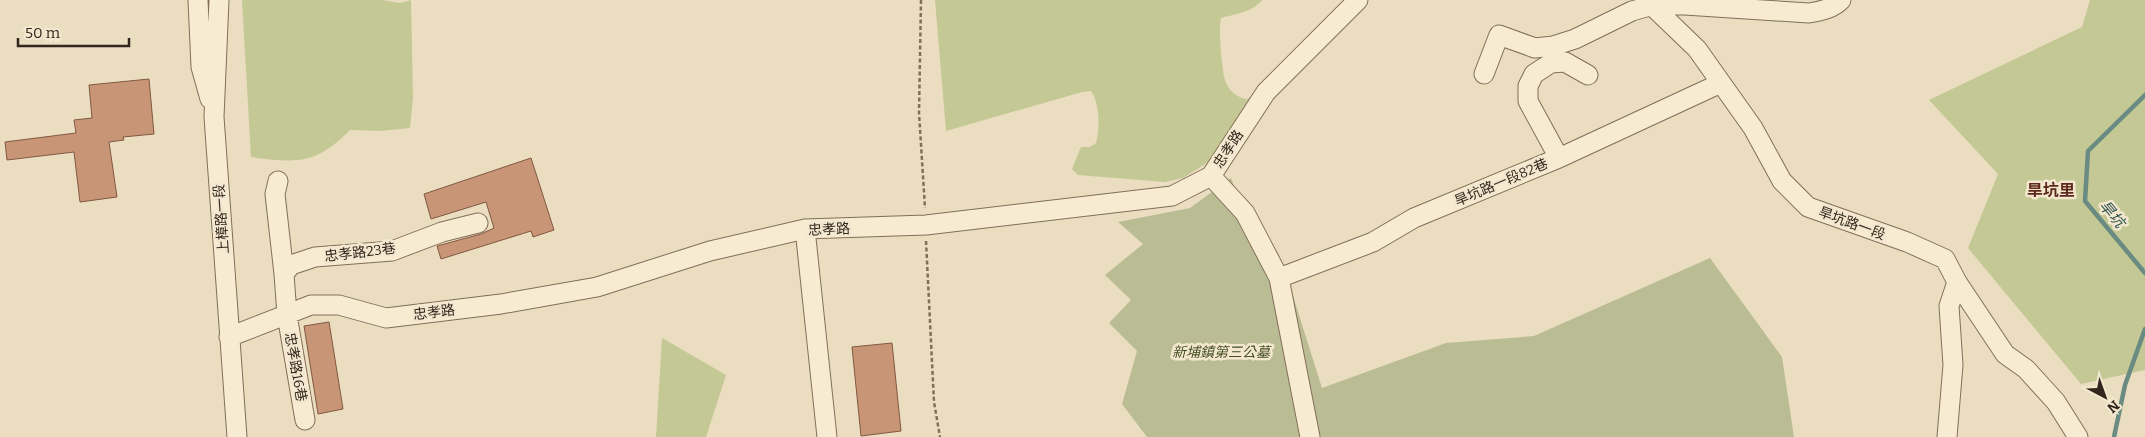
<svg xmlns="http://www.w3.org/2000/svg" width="2145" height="437" viewBox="0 0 2145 437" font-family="Bitter,'Noto Sans TC',serif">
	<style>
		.green { fill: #c4c894 }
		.cemetery { fill: #babd94 }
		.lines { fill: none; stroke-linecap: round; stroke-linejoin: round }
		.stream { stroke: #6a8b82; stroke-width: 4.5 }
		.building { fill: #c89677; stroke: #815840 }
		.minor-casing { stroke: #836e59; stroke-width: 21 }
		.path { stroke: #836e59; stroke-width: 2.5; stroke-dasharray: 4 2.5; stroke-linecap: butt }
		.minor { stroke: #f7ebd2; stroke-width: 19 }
		.labels { text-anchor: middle; stroke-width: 5; stroke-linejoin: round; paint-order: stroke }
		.street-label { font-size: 14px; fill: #33271d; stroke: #f3e8cf }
		.park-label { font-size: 14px; font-style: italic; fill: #454f24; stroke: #f3e8cf }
		.water-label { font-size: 15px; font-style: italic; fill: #2c534f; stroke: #f3e8cf }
		.quarter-label { font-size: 16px; font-weight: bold; fill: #5e291e; stroke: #f3e8cf }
	</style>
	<rect width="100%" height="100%" fill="#ebddc0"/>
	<path class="green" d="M242,0h140l18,3 11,-3 2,98 -3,30 -30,3 -30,-1c-34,35 -53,33 -99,27z
		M935,0h327c-9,12 -27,14 -41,18 -3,10 1,56 5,65 4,9 12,15 21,16l3,-2 -40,64 -27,17 -18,4 -87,-7 -6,-6 9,-22h9l6,-4c4,-14 4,-39 -5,-52l-9,1 -136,39z
		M2090,0h55v370l-64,14 -113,-136 30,-74 -69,-74 153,-73z
		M662,338l64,37 -20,62h-50z"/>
	<path class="cemetery" d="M1231,178l10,25 46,74 35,111 124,-45 88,-7 176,-78 72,99 12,80h-647l-25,-33 15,-53 -28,-28 22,-23 -26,-25 38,-31 -25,-22 72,-14z"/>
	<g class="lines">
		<path class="stream" d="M2145,95l-57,56 -3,50 60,72
			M2114,437l11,-52 20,-56"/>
	</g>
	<path class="building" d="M149,79l5,55 -31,3 1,3 -15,2 8,55 -37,5 -6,-50 -67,8 -2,-18 71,-9 -2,-13 18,-2 -3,-33z
		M531,158l23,72 -21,7 -2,-6 -90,28 -4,-13 44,-12 13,-6 -8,-26 -55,17 -7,-25z
		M329,322l14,87 -25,5 -14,-88z
		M892,343l9,88 -40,5 -9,-89z"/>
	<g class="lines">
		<defs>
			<path id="minor" d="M198,0l3,67 9,32
				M219,0l-5,117 23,320
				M1646,0l51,49 56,79 29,53 26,26 99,35 38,17 12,23 -8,24 4,59 -6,72
				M1484,74l15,-39 36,13 18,-2 22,-7 57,-28 21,-6h32l124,8c12,-2 23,-4 32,-13
				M1559,158l-31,-57v-15l6,-12 17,-11 14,-1 23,13
				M1211,176l34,37 34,65 31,159
				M278,181l-3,13 9,80 3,41 18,105
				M805,229l22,208
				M284,274l7,-9 24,-8 77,-6 50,-19 36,-9
				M1279,278l94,-36 41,-24 145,-60 162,-75
				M1957,282l48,72 21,15 30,33 22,35
				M229,337l82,-32h28l47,13 115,-14 96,-17 113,-36 95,-22 121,-4 246,-29 39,-20 55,-84 92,-92"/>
		</defs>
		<use href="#minor" class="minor-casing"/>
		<path class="path" d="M921,0l-2,113 6,95
			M926,241l8,161 6,35"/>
		<use href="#minor" class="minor"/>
	</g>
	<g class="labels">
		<g class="street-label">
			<text transform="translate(1228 149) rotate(-57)" y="5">忠孝路</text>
			<text transform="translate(1501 182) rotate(-23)" y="5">旱坑路一段82巷</text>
			<text transform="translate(221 219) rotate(-94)" y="5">上樟路一段</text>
			<text transform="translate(1852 223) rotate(20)" y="5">旱坑路一段</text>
			<text transform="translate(829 229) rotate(-3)" y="5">忠孝路</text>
			<text transform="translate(360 252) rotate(-7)" y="5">忠孝路23巷</text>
			<text transform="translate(434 312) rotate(-7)" y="5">忠孝路</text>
			<text transform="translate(296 367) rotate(80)" y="5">忠孝路16巷</text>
		</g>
		<g class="park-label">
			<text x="1221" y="357">新埔鎮第三公墓</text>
		</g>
		<g class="water-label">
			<text transform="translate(2112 214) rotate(50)" y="5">旱坑</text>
		</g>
		<g class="quarter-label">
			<text x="2051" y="196">旱坑里</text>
		</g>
	</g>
	<g transform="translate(2105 397) rotate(139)" stroke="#f3e8cf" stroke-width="4" paint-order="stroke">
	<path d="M0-4L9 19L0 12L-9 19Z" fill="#33271d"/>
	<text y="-8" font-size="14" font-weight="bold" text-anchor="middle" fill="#33271d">N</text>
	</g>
	<path d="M18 38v8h111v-8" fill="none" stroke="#33271d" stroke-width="2.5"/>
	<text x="25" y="38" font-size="15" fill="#33271d" stroke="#f3e8cf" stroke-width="4" paint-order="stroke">50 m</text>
</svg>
